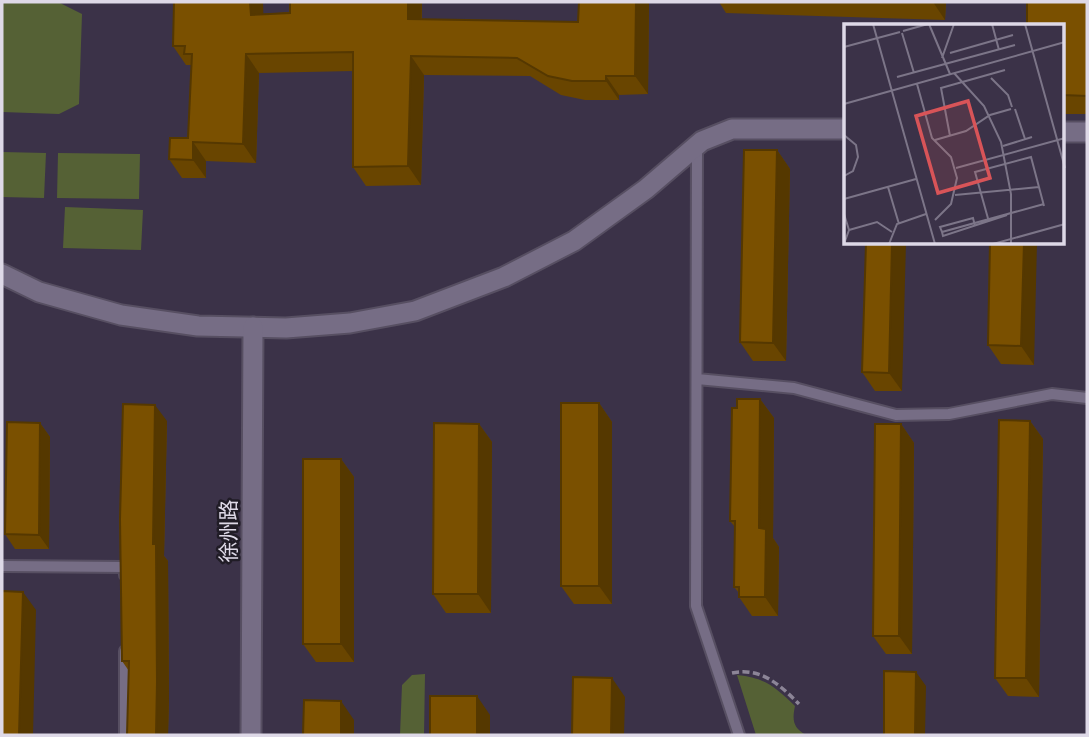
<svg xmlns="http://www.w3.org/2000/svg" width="1089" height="737" viewBox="0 0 1089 737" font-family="'Playfair Display','Noto Sans SC',serif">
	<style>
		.grass { fill: #556135 }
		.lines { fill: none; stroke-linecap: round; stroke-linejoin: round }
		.service-casing { stroke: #574f62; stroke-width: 14 }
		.minor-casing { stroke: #574f62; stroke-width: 23 }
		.tertiary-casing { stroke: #574f62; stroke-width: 23 }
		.path { stroke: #8c8597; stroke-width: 3.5; stroke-dasharray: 7 3.5; stroke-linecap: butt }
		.service { stroke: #766d85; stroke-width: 10 }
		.minor { stroke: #766d85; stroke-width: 19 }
		.tertiary { stroke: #766d85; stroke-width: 19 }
		.wall { fill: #694500 }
		.shaded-wall { fill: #553800 }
		.building { fill: #7a5000; stroke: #553800; stroke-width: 2 }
		.labels { text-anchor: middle; stroke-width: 5; stroke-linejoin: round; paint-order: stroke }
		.street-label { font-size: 21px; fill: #ded9e7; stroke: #201c26 }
		.inset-road { fill: none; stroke: #7c7588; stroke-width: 2 }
		.view { fill: #d85458; fill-opacity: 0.15; stroke: #d85458; stroke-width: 3.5 }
		.inset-edge { fill: none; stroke: #ded9e7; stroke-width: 3.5 }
	</style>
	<rect width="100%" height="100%" fill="#3b3248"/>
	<path class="grass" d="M2,2h56l24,12 -3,90 -20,10 -57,-2z
		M2,152l44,1 -2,45 -42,-1z
		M58,153l82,1 -1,45 -82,-1z
		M65,207l78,3 -2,40 -78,-2z
		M425,674l-1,61h-24l2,-50 10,-10z
		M737,675c29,3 38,12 58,31 -3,14 -2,22 11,29h-50z"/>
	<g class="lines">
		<defs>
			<path id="service" d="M697,145l-1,461 43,129
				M697,379l97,9 102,27 53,-1 103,-20 35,4
				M2,566l123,1v8
				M125,735v-84"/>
			<path id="minor" d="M1063,132h24
				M2,274l37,18 82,23 77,11 88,2 64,-5 65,-12 89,-34 70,-36 72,-52 56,-48 30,-12h114"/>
			<path id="tertiary" d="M251,735l2,-408"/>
		</defs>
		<use href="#service" class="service-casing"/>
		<use href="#minor" class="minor-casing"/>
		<use href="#tertiary" class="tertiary-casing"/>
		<path class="path" d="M732,673c29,-6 48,12 67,31"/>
		<use href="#service" class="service"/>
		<use href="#minor" class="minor"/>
		<use href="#tertiary" class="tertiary"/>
	</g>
	<path class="wall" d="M174,2h89v12l159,-12v17l156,3 1,-20h70l-1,92 -29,1v5h-34l-24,-5 -31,-19 -106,-1 -3,110 -55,1 -13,-19v-96l-94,2 -3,90 -50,-2v17h-24l-13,-19 19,-21 4,-73h-6l-13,-19z
		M719,2h227l-1,18 -219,-7z
		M1087,2v112h-24v-88z
		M777,150l13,19 -4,192h-33l-13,-19z
		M866,243l36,148h-27l-13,-19z
		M990,243l44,122 -33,-1 -13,-19z
		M760,399l14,19 -1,120 6,9 -1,69h-26l-13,-19v-4l-5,-6 1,-60 -5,-6 7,-113z
		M599,403l13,19v182h-38l-13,-18z
		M167,421l-3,135 4,5 1,138 -1,36h-41l2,-64 -7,-10z
		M1030,421l13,18 -4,258 -31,-1 -13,-18z
		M40,423l10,14 -1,112h-34l-10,-15z
		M479,424l13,18 -1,171h-45l-13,-19z
		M901,424l13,19 -2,211h-26l-13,-18z
		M341,459l13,18v185h-38l-13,-18z"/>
	<path class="shaded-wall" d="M250,2h13l1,32 -13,-19z
		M408,2h14l-1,35 -13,-18z
		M636,2h13l-1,92 -13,-18z
		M933,2h13l-1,18z
		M246,54l13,19 -3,90 -13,-19z
		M411,56l13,19 -3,110 -13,-19z
		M606,76l13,19v5l-13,-19z
		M193,142l13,19v17l-13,-18z
		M777,150l13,19 -4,192 -13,-18z
		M892,243h14l-4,148 -13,-18z
		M1024,243h13l-3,122 -13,-19z
		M760,399l14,19 -1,120 6,9 -1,69 -13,-19 -6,-69z
		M599,403l13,19v182l-13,-18z
		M155,405l12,16 -3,135 4,5 1,138 -1,36h-12l-3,-191z
		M1030,421l13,18 -4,258 -13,-19z
		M40,423l10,14 -1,112 -10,-14z
		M479,424l13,18 -1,171 -13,-19z
		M901,424l13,19 -2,211 -13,-18z
		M341,459l13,18v185l-13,-18z
		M23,592l13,18 -3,125h-14z
		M916,672l10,14 -1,49h-10z
		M612,678l13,19 -1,38h-13z
		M477,696l13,19v20h-13z
		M341,701l13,19v15h-13z"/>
	<path class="building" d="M174,2h76l1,13 39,-2v-11h118v17l170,3 1,-20h57l-1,74h-29v5h-34l-24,-5 -31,-18 -106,-2 -3,110 -55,1v-115l-107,2 -3,90 -50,-2v18l-24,-1 1,-21h18l4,-84h-8l1,-8h-12z
		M1027,2h60v94l-24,-1v-69h-36z
		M744,150h33l-4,193 -33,-1z
		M866,243h26l-3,130 -27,-1z
		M990,243h34l-3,103 -33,-1z
		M737,399h23l-1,129 7,1 -1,68h-26v-10h-5l1,-66h-5l2,-113h5z
		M561,403h38v183h-38z
		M123,404l32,1 -2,139h3l1,138 -1,53h-29l2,-74h-7l-2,-142z
		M999,420l31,1 -4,257h-31z
		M7,422l33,1 -1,112 -34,-1z
		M434,423l45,1 -1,170h-45z
		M875,424h26l-2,212h-26z
		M303,459h38v185h-38z
		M2,591l21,1 -4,143h-17z
		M884,671l32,1 -1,63h-31z
		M573,677l39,1 -1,57h-39z
		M430,696h47v39h-47z
		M304,700l37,1v34h-38z"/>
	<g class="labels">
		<g class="street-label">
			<text transform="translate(229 531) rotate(-90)" y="7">徐州路</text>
		</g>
	</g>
	<g transform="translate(844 24)">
		<rect width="220" height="220" fill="#3b3248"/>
		<path class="inset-road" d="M29,0l62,220M85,0l21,50M148,0l7,26M181,0l40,144M59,7l25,-7M58,9l12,40M0,23l56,-15M106,29l63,-18M98,34l12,-34M110,49l30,33 17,36 10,52v50M53,53l118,-32M147,54l17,17 4,12M73,60l15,54 19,19 6,21 -6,26 -16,16M0,80l221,-62M171,85l10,30M106,112l-9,-48 64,-18M91,116l31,-9 24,-16 21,-6M159,122l29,-9M112,144l109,-30M0,152l9,-5 5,-14 -2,-12 -12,-10M44,163l11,37M111,171l84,-8M0,175l72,-20M0,190l5,16 -5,14M163,191l-64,21 -1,-4 102,-28M145,198l-14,-50 56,-15 13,49M5,206l28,-8 15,10M98,208l-2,-5 33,-9 2,8M45,220l8,-20 29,-10M149,220l72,-20"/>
		<path class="view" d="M124,77l22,77 -52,15 -22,-77z"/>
		<rect width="220" height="220" class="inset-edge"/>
	</g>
	<rect width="1089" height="737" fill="none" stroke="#ded9e7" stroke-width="7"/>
</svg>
